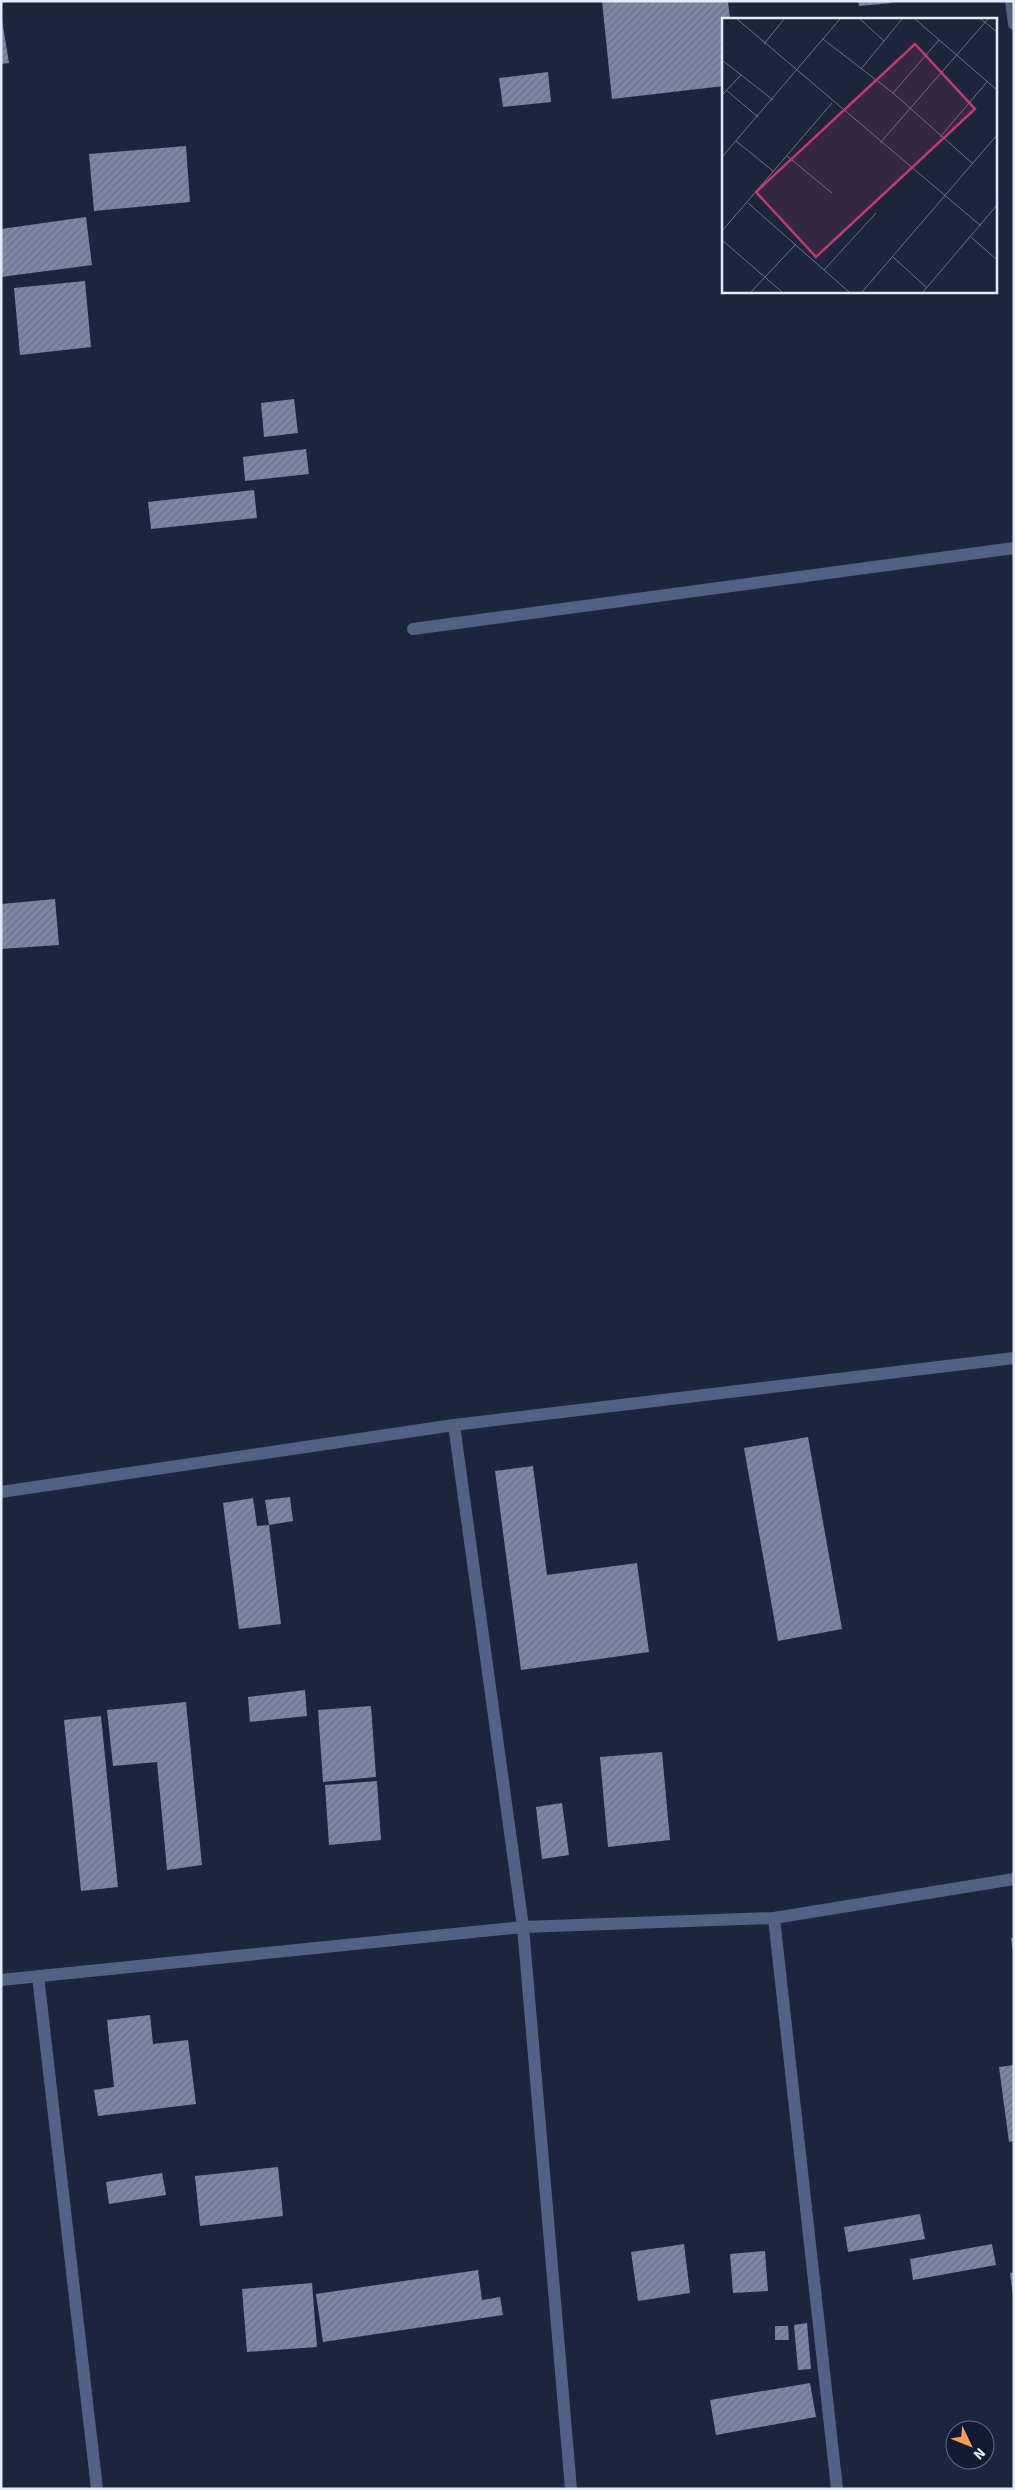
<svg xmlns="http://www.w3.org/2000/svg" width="1015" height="2490" viewBox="0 0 1015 2490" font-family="Signika,sans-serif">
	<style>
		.building { fill: url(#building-hatch) }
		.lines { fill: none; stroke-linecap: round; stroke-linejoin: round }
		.minor { stroke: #516285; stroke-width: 12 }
		.inset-road { fill: none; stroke: #6b7588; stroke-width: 1 }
		.view { fill: #c73873; fill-opacity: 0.15; stroke: #c73873; stroke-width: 2.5 }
		.inset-edge { fill: none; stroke: #e4ecfb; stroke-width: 2.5 }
	</style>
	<defs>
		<pattern id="building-hatch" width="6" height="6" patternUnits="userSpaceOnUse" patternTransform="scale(1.25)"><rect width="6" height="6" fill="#7b88a4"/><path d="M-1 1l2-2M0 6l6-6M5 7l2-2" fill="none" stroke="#687185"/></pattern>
	</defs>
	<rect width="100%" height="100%" fill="#1b253b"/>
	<path class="building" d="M602,1h126l2,18h-6v67l-112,13z
		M858,1h34v2l-33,3z
		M1,14l8,49 -8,1z
		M548,72l3,30 -48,5 -4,-29z
		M186,146l4,56 -96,9 -5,-57z
		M86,217l6,48 -91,12v-48z
		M85,281l6,66 -71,8 -6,-67z
		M294,399l4,34 -34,4 -3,-34z
		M306,449l3,25 -64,7 -2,-24z
		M254,490l3,28 -106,11 -3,-27z
		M55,899l4,46 -58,4v-45z
		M808,1437l34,192 -64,12 -34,-193z
		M533,1466l14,109 90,-12 12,89 -128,18 -26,-199z
		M290,1497l3,24 -24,4 -4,-25z
		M253,1498l4,28 12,-1 12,99 -42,5 -16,-126z
		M305,1690l2,26 -57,6 -2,-25z
		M186,1702l16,163 -35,5 -10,-108 -44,4 -6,-56z
		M371,1706l5,71 -53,5 -5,-72z
		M101,1716l17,171 -37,4 -17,-171z
		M662,1752l8,88 -62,7 -8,-90z
		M377,1781l4,59 -52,5 -4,-60z
		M562,1803l7,52 -27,4 -6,-52z
		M1011,1938h3v13h-1z
		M150,2015l3,29 35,-4 8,64 -98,12 -4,-26 20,-3 -7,-67z
		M1014,2065v76l-5,1 -10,-75z
		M278,2167l5,49 -83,10 -5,-50z
		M162,2173l4,22 -57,9 -3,-22z
		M920,2214l5,25 -77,13 -4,-25z
		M684,2244l6,49 -52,8 -7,-49z
		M992,2244l4,21 -83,15 -3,-21z
		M765,2251l3,40 -35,2 -3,-39z
		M478,2270l4,30 18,-3 3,18 -180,27 -7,-48z
		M1014,2272v24h-1l-3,-23z
		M312,2283l5,64 -70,5 -5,-63z
		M807,2323l4,46 -13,1 -4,-45z
		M775,2326h13l1,14h-14z
		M810,2383l6,34 -100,18 -6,-35z"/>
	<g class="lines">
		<path class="minor" d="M1011,1l3,23
			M413,629l601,-81
			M454,1425l69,502 48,562
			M1,1492l453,-67 560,-67
			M774,1918l63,571
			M38,1976l59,513
			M1,1980l522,-53 251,-9 240,-39"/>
	</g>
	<g transform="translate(722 18)">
		<rect width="275" height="275" fill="#1b253b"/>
		<path class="inset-road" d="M15,1l244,207M138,1l24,22M193,1l82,71M259,1l16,13M101,21l70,54 79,70M42,26l20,-25M0,42l51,40M139,51l41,-50M4,72l32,27M171,75l46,-53M0,77l19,-20M218,119l47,-55M14,123l37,30M158,125l108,-124M65,138l45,37M0,139l118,-138M26,185l101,89M0,213l110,-128M249,219l26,23M0,222l60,52M171,239l34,31M102,252l52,-57M29,274l45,-48M140,274l135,-157M201,274l74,-87"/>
		<path class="view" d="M193,26l60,65 -159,148 -60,-65z"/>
		<rect width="275" height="275" class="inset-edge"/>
	</g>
	<rect width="1015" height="2490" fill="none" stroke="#e4ecfb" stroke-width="5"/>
	<g transform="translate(970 2445) rotate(133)"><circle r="24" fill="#111b31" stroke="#656f82"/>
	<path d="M0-4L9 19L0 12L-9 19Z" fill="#fc9d53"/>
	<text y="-8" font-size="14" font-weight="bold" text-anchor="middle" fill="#e4ecfb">N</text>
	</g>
</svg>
